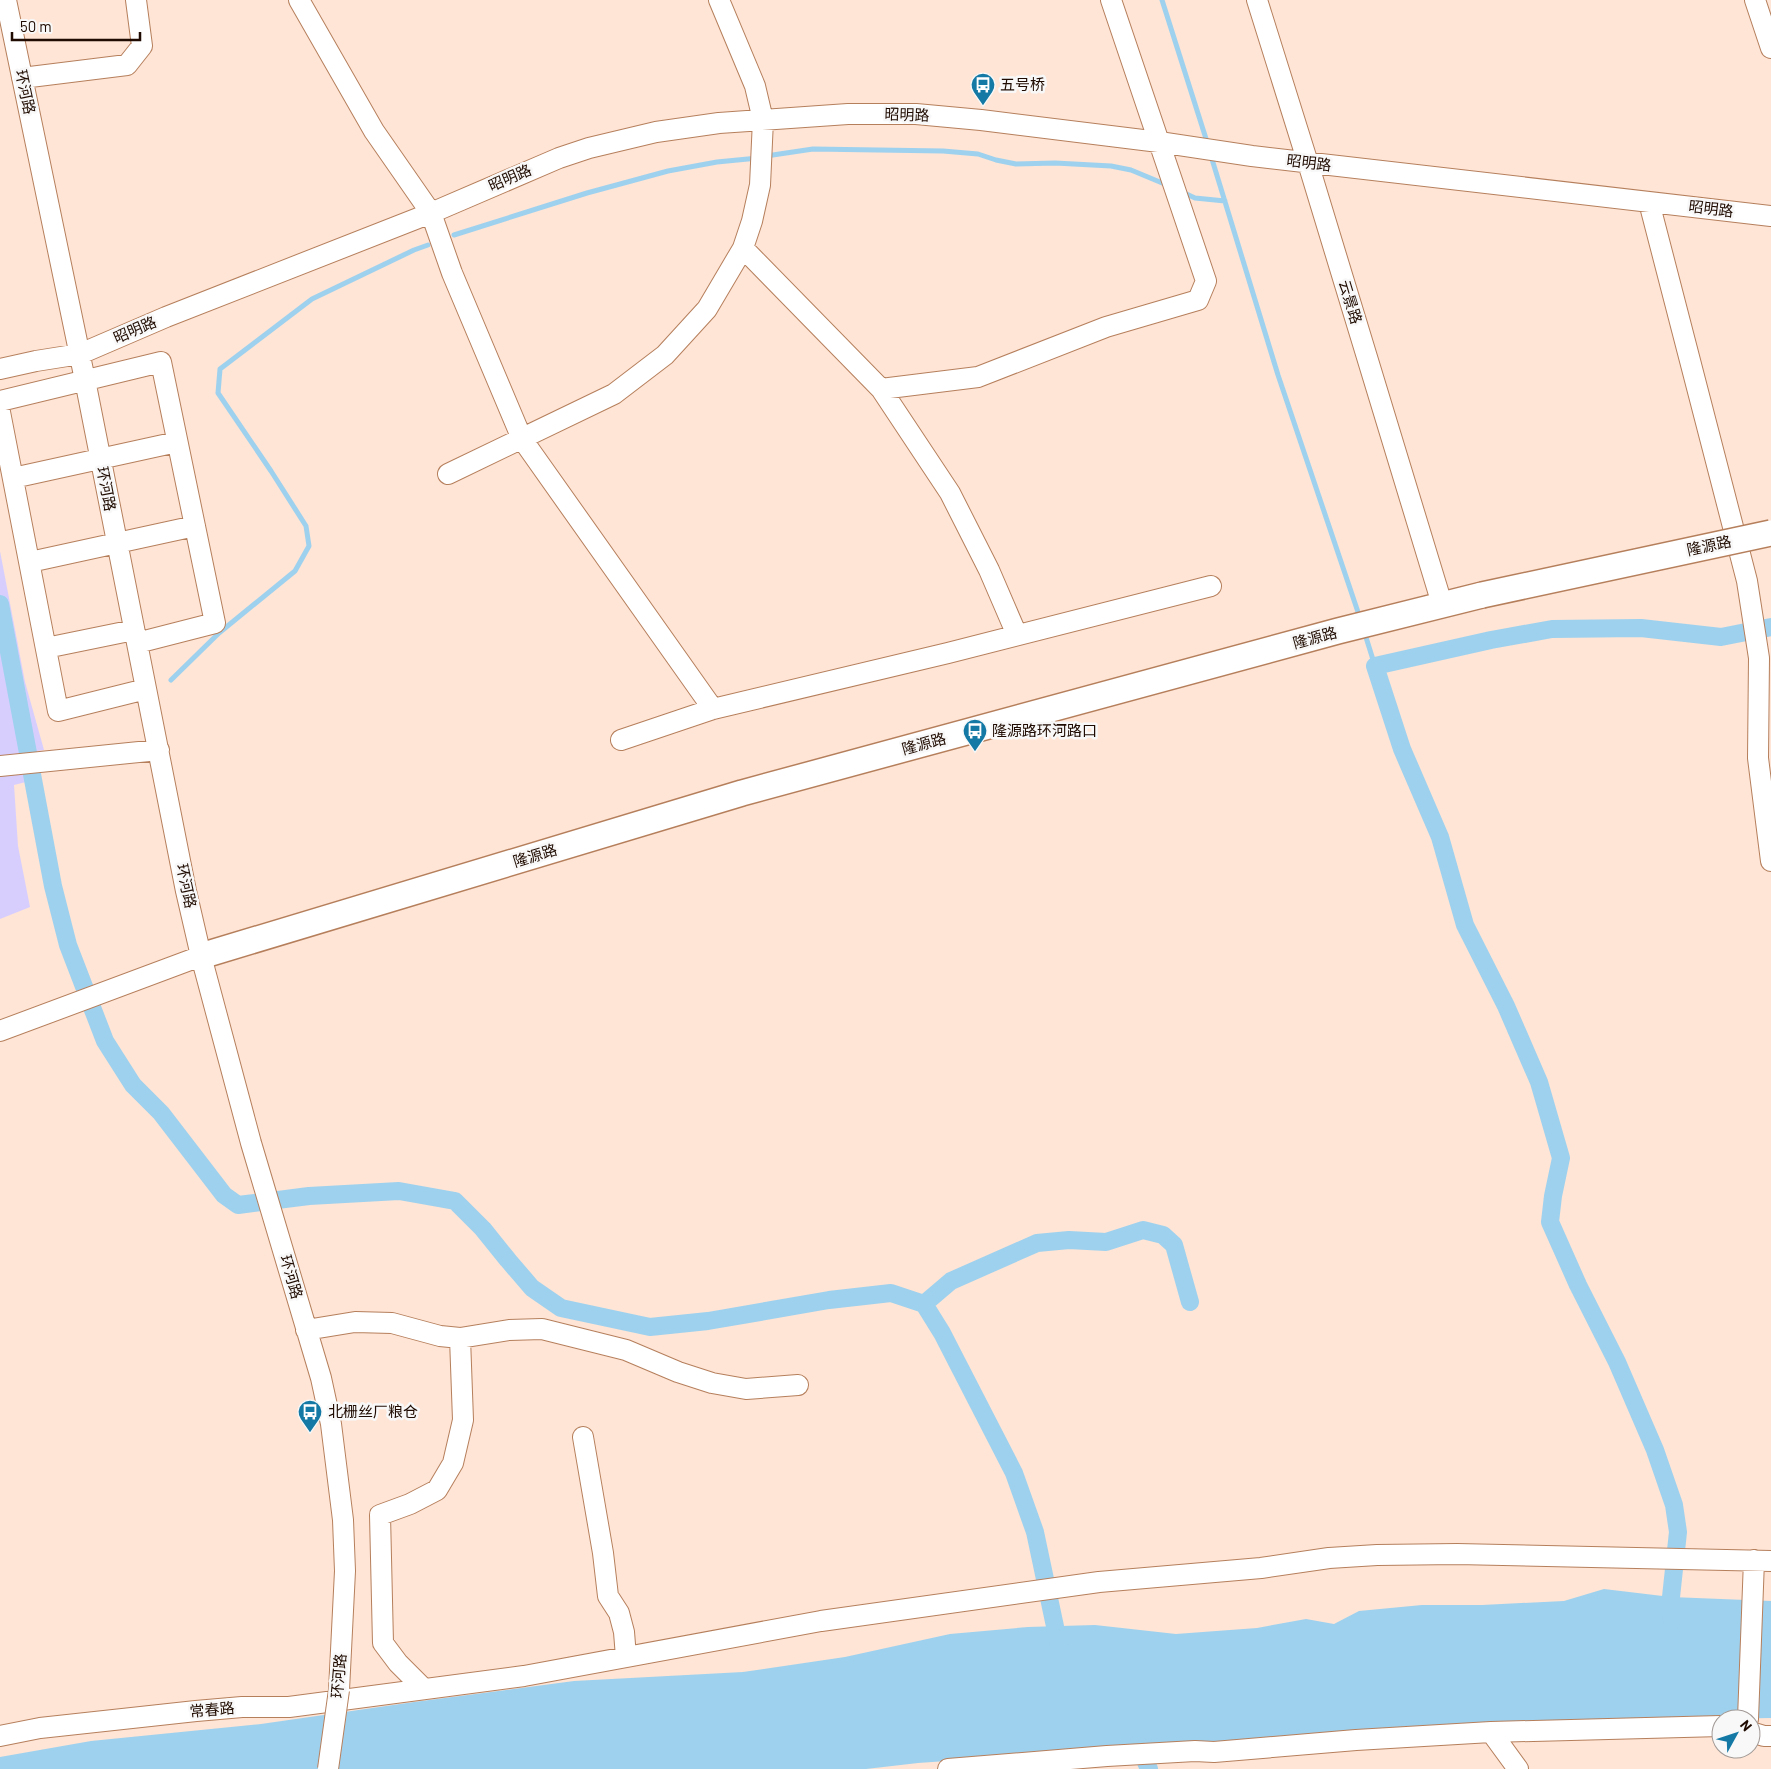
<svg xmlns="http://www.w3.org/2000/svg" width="1771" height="1769" viewBox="0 0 1771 1769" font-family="Barlow,'Noto Sans SC',sans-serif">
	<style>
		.green { fill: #d7cefe }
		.water { fill: #9ed1ee }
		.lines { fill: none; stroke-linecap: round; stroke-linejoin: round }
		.stream { stroke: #9ed1ee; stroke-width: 5 }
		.canal { stroke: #9ed1ee; stroke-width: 18 }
		.minor-casing { stroke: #b67f5c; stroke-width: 22 }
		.major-casing { stroke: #b67f5c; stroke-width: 28 }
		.minor { stroke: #fff; stroke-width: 20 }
		.major { stroke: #fff; stroke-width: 25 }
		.minor-bridge-casing { stroke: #b67f5c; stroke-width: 22; stroke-linecap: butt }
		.major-bridge-casing { stroke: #b67f5c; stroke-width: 28; stroke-linecap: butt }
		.minor-bridge { stroke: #fff; stroke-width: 20 }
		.major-bridge { stroke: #fff; stroke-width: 25 }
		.labels { text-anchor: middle; stroke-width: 5; stroke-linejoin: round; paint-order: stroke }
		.poi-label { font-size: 15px; fill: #1f0b01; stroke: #f8f8f8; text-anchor: start }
		.street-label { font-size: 15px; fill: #1f0b01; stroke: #f8f8f8 }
	</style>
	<rect width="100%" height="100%" fill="#fee5d6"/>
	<path class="green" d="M0,551l25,131 19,68 -7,1 1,28 -24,6 4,61 12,61 -30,12z"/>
	<path class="water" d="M1604,1589l67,8 100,4v117c-285,4 -569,24 -853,45l-52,6h-866v-12l91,-16 170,-17 153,-22 160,-21 169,-9 102,-15 105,-23 78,-7 67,-2 81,9 81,-6 49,-9 28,5 25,-13 63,-6h60l82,-4z"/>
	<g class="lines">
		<path class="stream" d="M1162,0l46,145
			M766,156l47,-7 130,2 35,3 18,6 20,4 39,-1 56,3 20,4 36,15
			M1211,156l67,219 82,243
			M1182,192l13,6 30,3
			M454,235l133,-42 81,-22 49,-9 41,-4
			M1364,631l11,35
			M171,680l48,-47 76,-62 14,-25 -3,-20 -35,-55 -53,-78 2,-24 92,-70 102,-49 14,-5"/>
		<path class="canal" d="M0,604l53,282 15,59 37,96 28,44 28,28 63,82 14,10 71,-9 90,-5 56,10 28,28 25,31 24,28 29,20 89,19 58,-6 121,-21 62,-7 33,11 18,29 72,140 21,59 25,118
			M924,1304l27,-23 86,-38 32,-3 37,2 37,-12 20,5 11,10 16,57
			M1672,1621l-1,-24 7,-65 -4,-27 -19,-55 -38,-88 -39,-77 -28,-63 3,-26 8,-38 -22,-76 -33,-76 -41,-81 -25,-88 -38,-88 -27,-83 116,-26 61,-11 89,-1 80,9 50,-10
			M1138,1744l11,25"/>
		<defs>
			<path id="minor" d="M6,0l79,380 101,511 15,65 50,187 70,235 10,46 12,96 2,51 -6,119
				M299,0l75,131 57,82 21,60 70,166 191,270
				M1257,0l51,163 134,441
				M1755,0l16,48
				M22,78l105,-13 15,-19 -6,-46
				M1650,206l97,375 12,77 -1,100 13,103
				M743,248l138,141 69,104 39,77 28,65
				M0,369l36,-8 44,-7 86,-37 265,-104 128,-55 30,-10 67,-16 63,-9 129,-9h68l65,6 178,22 93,14 519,60
				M881,389l97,-12 128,-50 92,-27 8,-19 -95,-281
				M0,401l161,-39 54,261 -78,20
				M0,412l58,299 88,-22
				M448,474l166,-80 51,-39 42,-46 36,-61 9,-27 8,-36 3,-65 -8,-34 -36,-86
				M13,478l164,-36
				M30,562l165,-36
				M46,648l88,-18
				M621,740l92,-31 235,-56 263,-67
				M0,766l159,-16
				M0,1031l201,-75
				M306,1330l49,-8 37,1 48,13 20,2 49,-8 33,-1 84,21 52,22 34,11 34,6 52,-4
				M583,1437l20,116 5,43 11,17 5,19 2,25
				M424,1689l-26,-26 -15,-20 -3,-128 30,-11 27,-14 16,-27 10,-43 -3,-82
				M1748,1719l6,-159
				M1491,1732l27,37
				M1751,1732l13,4h7
				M0,1736l40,-8 156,-17 46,-4h47l235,-31 297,-55 278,-39 162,-14 68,-10 48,-3 80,-1 314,7
				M948,1769l159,-13 88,-5 19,1 142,-12 135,-8 230,-6"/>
			<path id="major" d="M201,956l541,-163 596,-162 144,-36"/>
		</defs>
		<use href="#minor" class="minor-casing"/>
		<use href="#major" class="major-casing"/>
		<use href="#minor" class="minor"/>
		<use href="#major" class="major"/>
		<defs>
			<path id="minor-bridge" d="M328,1769l11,-79"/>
			<path id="major-bridge" d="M1482,595l289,-62"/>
		</defs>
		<use href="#minor-bridge" class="minor-bridge-casing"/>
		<use href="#major-bridge" class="major-bridge-casing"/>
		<use href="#minor-bridge" class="minor-bridge"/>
		<use href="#major-bridge" class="major-bridge"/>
	</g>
	<defs>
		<symbol id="bus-pin" viewBox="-11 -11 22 30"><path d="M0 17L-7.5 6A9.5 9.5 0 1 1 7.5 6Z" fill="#147aa5" stroke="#f8f8f8"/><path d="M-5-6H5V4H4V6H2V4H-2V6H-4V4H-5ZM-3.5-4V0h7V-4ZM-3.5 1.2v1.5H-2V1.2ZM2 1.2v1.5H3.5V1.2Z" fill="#fff"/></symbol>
	</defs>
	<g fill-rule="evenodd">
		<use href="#bus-pin" x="969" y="71" width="28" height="38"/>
		<use href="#bus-pin" x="961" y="717" width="28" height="38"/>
		<use href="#bus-pin" x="296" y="1398" width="28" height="38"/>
	</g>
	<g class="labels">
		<g class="poi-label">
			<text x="1000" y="90">五号桥</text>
			<text x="992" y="736">隆源路环河路口</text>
			<text x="328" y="1417">北栅丝厂粮仓</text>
		</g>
		<g class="street-label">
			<text transform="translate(25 92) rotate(78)" y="5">环河路</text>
			<text transform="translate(907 115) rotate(2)" y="5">昭明路</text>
			<text transform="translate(1309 163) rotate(7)" y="5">昭明路</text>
			<text transform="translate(510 178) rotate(-23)" y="5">昭明路</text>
			<text transform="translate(1711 209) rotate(7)" y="5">昭明路</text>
			<text transform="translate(1350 302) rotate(73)" y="5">云景路</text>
			<text transform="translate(135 330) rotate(-23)" y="5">昭明路</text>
			<text transform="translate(106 489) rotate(79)" y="5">环河路</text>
			<text transform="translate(1709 546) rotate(-12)" y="5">隆源路</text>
			<text transform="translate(1315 638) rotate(-15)" y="5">隆源路</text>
			<text transform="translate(924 744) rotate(-15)" y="5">隆源路</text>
			<text transform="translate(535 856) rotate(-17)" y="5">隆源路</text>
			<text transform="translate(186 886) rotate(78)" y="5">环河路</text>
			<text transform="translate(291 1277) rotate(74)" y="5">环河路</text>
			<text transform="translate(339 1676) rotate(-85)" y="5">环河路</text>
			<text transform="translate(212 1710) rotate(-5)" y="5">常春路</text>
		</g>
	</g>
	<g transform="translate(1736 1734) rotate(50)"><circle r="24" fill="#f8f8f8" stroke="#a19995"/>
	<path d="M0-4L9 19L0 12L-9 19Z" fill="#147aa5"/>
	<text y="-8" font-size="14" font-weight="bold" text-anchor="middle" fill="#1f0b01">N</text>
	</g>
	<path d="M12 32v8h128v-8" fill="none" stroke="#1f0b01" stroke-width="2.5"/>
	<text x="20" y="32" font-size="15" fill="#1f0b01" stroke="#f8f8f8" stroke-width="4" paint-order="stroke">50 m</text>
</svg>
